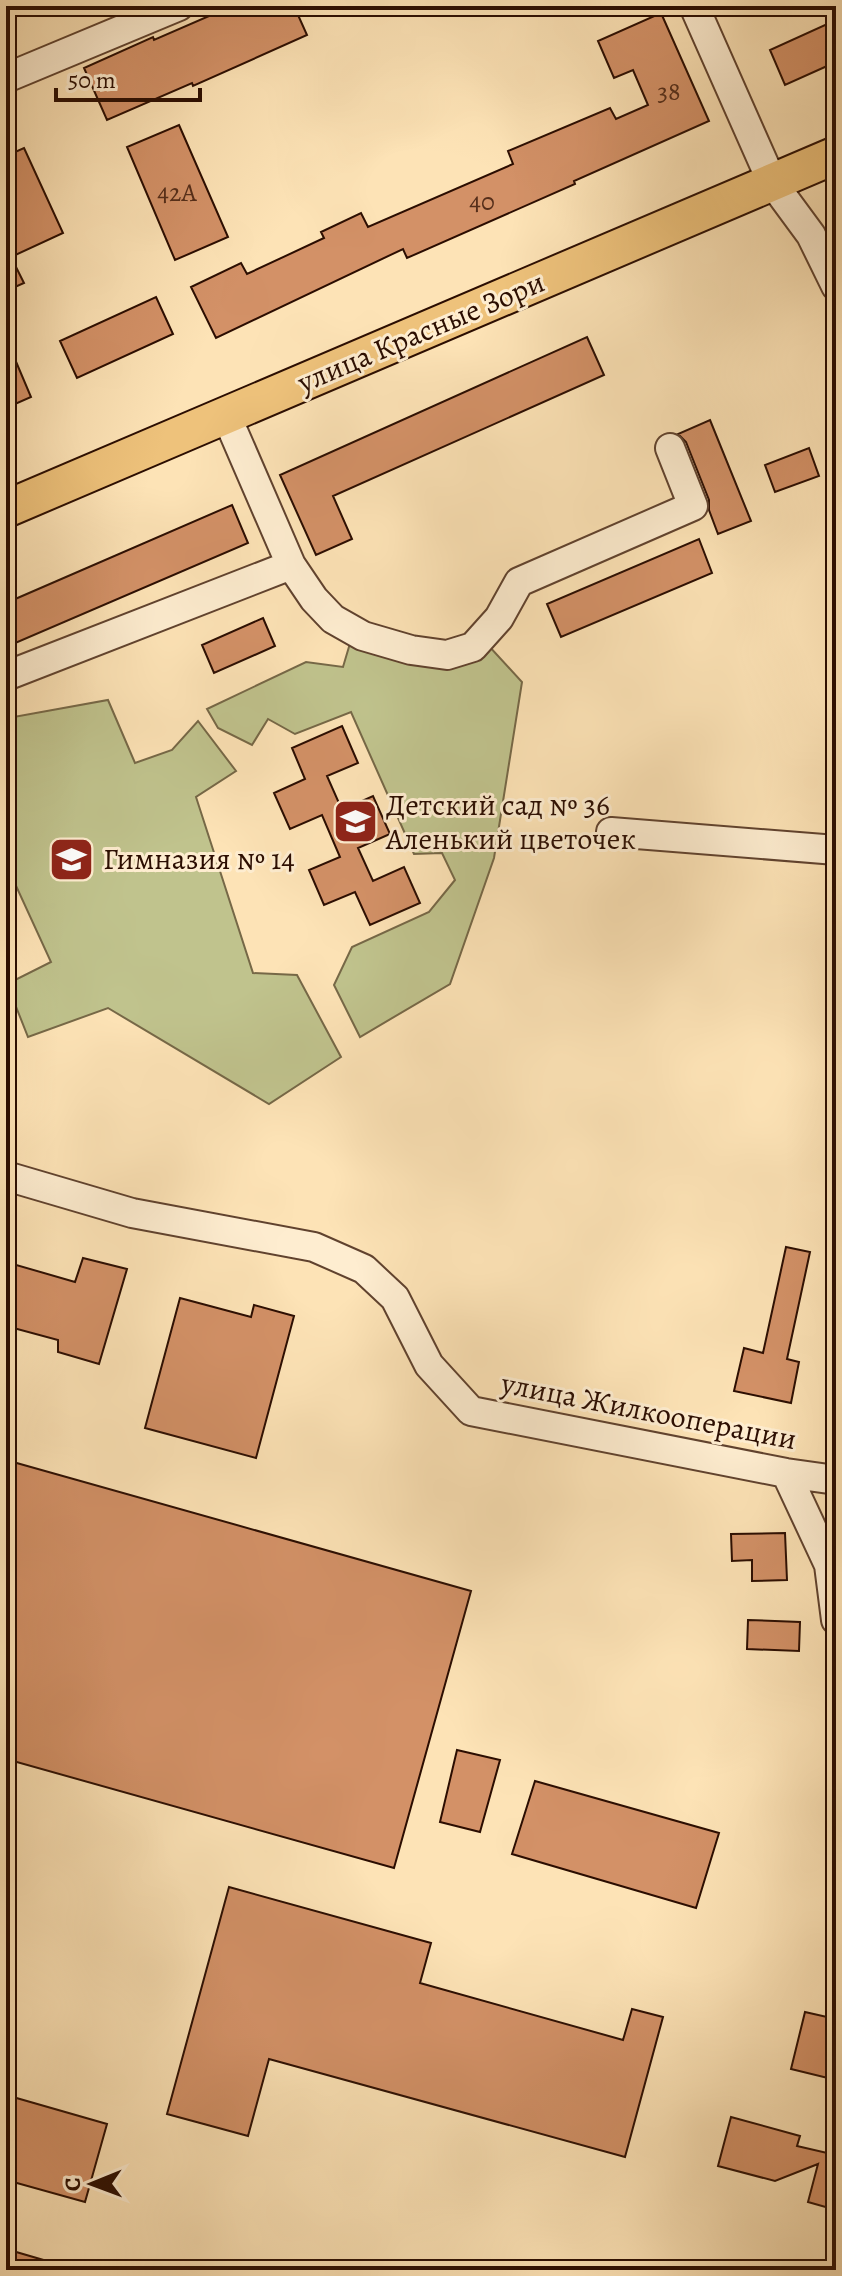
<svg xmlns="http://www.w3.org/2000/svg" width="842" height="2276" viewBox="0 0 842 2276" font-family="Alegreya,serif">
	<style>
		.green { fill: #c0c38d; stroke: #766847; stroke-width: 2 }
		.building { fill: #d39167; stroke: #2b0d01; stroke-width: 2 }
		.lines { fill: none; stroke-linecap: round; stroke-linejoin: round }
		.minor-casing { stroke: #60422e; stroke-width: 32 }
		.major-casing { stroke: #2b0d01; stroke-width: 40 }
		.minor { stroke: #feedd0; stroke-width: 28 }
		.major { stroke: #eec27b; stroke-width: 36 }
		.labels { text-anchor: middle; stroke-width: 6; stroke-linejoin: round; paint-order: stroke }
		.number-label { font-size: 26px; fill: #552e1a }
		.street-label { font-size: 30px; fill: #2b0d01; stroke: #feedd0 }
		.poi-label { font-size: 30px; fill: #2b0d01; stroke: #feedd0; text-anchor: start }
	</style>
	<rect width="100%" height="100%" fill="#fde3b6"/>
	<filter id="stains"><feTurbulence type="fractalNoise" baseFrequency=".0025" numOctaves="4"/><feColorMatrix values="0 0 0 0 .2 0 0 0 0 .09 0 0 0 0 .02 0 0 0 .5 -.17"/></filter>
	<radialGradient id="worn" r=".72"><stop offset=".6" stop-color="#630" stop-opacity="0"/><stop offset="1" stop-color="#630" stop-opacity=".3"/></radialGradient>
	<path class="green" d="M351,640l137,5 34,37 -28,176 -44,126 -90,53 -26,-52 18,-38 77,-35 26,-32 -13,-27 -28,1 -63,-142 -56,22 -27,-15 -16,26 -34,-17 -11,-19 99,-47 37,5z
		M108,700l27,63 37,-13 26,-29 38,50 -40,26 57,176 44,2 44,82 -72,47 -161,-96 -80,29 -21,-53 44,-22 -45,-98v-153l8,6z"/>
	<path class="building" d="M232,6h62l13,29 -114,51 -1,-3 -85,37 -23,-52 69,-31 1,3z
		M661,13l48,108 -135,60 1,3 -168,74 -4,-9 -187,89 -25,-51 50,-24 6,11 77,-36 -3,-6 40,-19 7,14 145,-63 -5,-13 102,-43 6,11 32,-14 -15,-35 -19,8 -16,-37z
		M836,20v42l-51,23 -15,-35z
		M179,125l49,112 -53,23 -48,-113z
		M24,148l39,85 -52,24 13,26 -18,8v-135z
		M156,297l17,37 -96,44 -17,-37z
		M587,337l17,38 -271,121 19,43 -36,16 -36,-80z
		M6,338l25,59 -25,11z
		M710,420l41,101 -33,13 -9,-24v-10l-23,-58 -8,-8z
		M809,448l10,28 -44,16 -10,-27z
		M232,505l16,38 -242,104v-44z
		M699,539l13,34 -151,64 -14,-33z
		M263,618l12,28 -61,27 -12,-28z
		M342,726l16,37 -31,13 15,34 31,-14 17,38 -32,14 15,33 31,-14 16,36 -50,22 -15,-33 -31,13 -15,-35 31,-13 -18,-42 -32,14 -16,-36 31,-14 -13,-31z
		M786,1247l24,5 -23,107 12,3 -8,41 -57,-12 10,-43 19,5z
		M83,1258l44,11 -28,95 -41,-12v-12l-52,-14v-64l69,20z
		M180,1298l71,19 3,-12 40,11 -38,142 -111,-30z
		M6,1460l465,131 -77,277 -388,-109z
		M785,1533l2,47 -35,1v-21l-20,1 -1,-27z
		M748,1620l52,2 -1,29 -52,-2z
		M457,1750l43,10 -20,72 -40,-10z
		M535,1781l184,52 -23,75 -184,-54z
		M229,1887l202,56 -11,40 203,57 9,-31 31,8 -38,140 -356,-98 -21,77 -81,-22z
		M805,2012l31,7v61l-45,-11z
		M6,2095l101,29 -22,78 -79,-22z
		M731,2117l69,19 -3,10 39,9v55l-28,-8 10,-38 -43,17 -57,-15z
		M6,2249l58,17 -1,4h-57z"/>
	<g class="lines">
		<defs>
			<path id="minor" d="M694,6l78,176 39,53 25,51
				M6,78l173,-72
				M291,565l23,34 19,20 30,17 48,14 36,5 26,-8 26,-29 20,-36 174,-76 -23,-58
				M6,676l285,-111 -65,-150
				M611,832l225,18
				M6,1176l126,37 182,34 50,22 31,29 34,67 42,46 315,62 50,7
				M786,1473l43,92 7,55"/>
			<path id="major" d="M6,509l830,-354"/>
		</defs>
		<use href="#minor" class="minor-casing"/>
		<use href="#major" class="major-casing"/>
		<use href="#minor" class="minor"/>
		<use href="#major" class="major"/>
	</g>
	<defs>
		<symbol id="school-square" viewBox="-11 -11 22 22"><rect x="-9" y="-9" width="18" height="18" rx="4" fill="#8f2418" stroke="#feedd0"/><path d="M0-5L7-2L0 1L-7-2ZM-4 1L0 2.5L4 1V4Q0 6-4 4Z" fill="#fff"/></symbol>
	</defs>
	<g fill-rule="evenodd">
		<use href="#school-square" x="330" y="796" width="51" height="51"/>
		<use href="#school-square" x="46" y="834" width="51" height="51"/>
	</g>
	<g class="labels">
		<g class="number-label">
			<text x="669" y="100">38</text>
			<text x="177" y="201">42А</text>
			<text x="482" y="210">40</text>
		</g>
		<g class="street-label">
			<text transform="translate(421 332) rotate(-23)" y="10">улица Красные Зори</text>
			<text transform="translate(649 1411) rotate(11)" y="10">улица Жилкооперации</text>
		</g>
		<g class="poi-label">
			<text x="386" y="815">Детский сад № 36<tspan x="386" dy="34">Аленький цветочек</tspan></text>
			<text x="103" y="869">Гимназия № 14</text>
		</g>
	</g>
	<rect width="842" height="2276" fill="none" stroke="#fde3b6" stroke-width="32"/>
	<rect x="8" y="8" width="826" height="2260" fill="none" stroke="#2b0d01" stroke-width="4"/>
	<rect x="16" y="16" width="810" height="2244" fill="none" stroke="#2b0d01" stroke-width="2"/>
	<g transform="translate(92 2184) rotate(269)" stroke="#feedd0" stroke-width="6" paint-order="stroke">
	<path d="M0-6L14 30L0 20L-14 30Z" fill="#2b0d01"/>
	<text y="-12" font-size="22" font-weight="bold" text-anchor="middle" fill="#2b0d01">С</text>
	</g>
	<path d="M56 88v12h144v-12" fill="none" stroke="#2b0d01" stroke-width="4"/>
	<text x="68" y="88" font-size="24" fill="#2b0d01" stroke="#feedd0" stroke-width="6" paint-order="stroke">50 m</text>
	<rect width="100%" height="100%" filter="url(#stains)"/>
	<rect width="100%" height="100%" fill="url(#worn)"/>
</svg>
